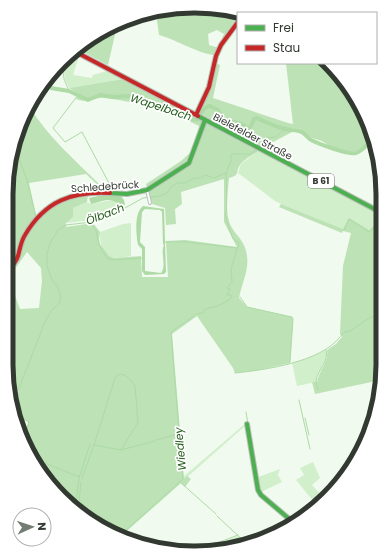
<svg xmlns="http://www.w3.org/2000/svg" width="389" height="559" viewBox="0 0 389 559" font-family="Poppins,sans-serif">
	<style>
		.green { fill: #d1efcb }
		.forest { fill: #bce2b6; fill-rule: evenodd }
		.water { fill: #addaa5; fill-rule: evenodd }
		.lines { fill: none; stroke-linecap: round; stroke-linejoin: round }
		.stream { stroke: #addaa5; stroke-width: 1 }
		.river { stroke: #addaa5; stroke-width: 4 }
		.street-casing { stroke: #b8c0b7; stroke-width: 4 }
		.fast-casing { stroke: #b8c0b7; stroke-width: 6 }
		.jam-casing { stroke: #b8c0b7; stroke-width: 6 }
		.street { stroke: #fdfefc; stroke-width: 2 }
		.fast { stroke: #4caf50; stroke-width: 4 }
		.jam { stroke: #c62828; stroke-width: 4 }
		.labels { text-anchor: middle; stroke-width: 3.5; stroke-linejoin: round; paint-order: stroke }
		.shield { fill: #fff; stroke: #70746f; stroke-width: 1 }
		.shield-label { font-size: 9px; font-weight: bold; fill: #323931 }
		.street-label { font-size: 10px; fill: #323931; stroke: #fff }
		.water-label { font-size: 11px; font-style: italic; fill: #215b18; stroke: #fff }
		.rim { fill: none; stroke: #323931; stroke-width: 5 }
	</style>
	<rect width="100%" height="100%" fill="#f0faee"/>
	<path class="green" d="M71,52l8,4 -6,19 19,3 1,-3 14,-4 16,8 -54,9 -4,-9 -2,-17z
		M258,151l124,65v2l-13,12 -26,-1 -62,-25 -6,-3 -37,-28 3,-9z
		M111,200l5,1 7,6 -10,3 -21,10 -26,3 7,-6v-9l14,-6 4,2z
		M131,223v33c-6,1 -14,3 -20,1 -9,-3 -12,-17 -11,-25l23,-8z
		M326,350c2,10 -8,21 -10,32l-19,4 -5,-23 11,-3z
		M246,423v2l-62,55 -1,-3z
		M313,462l7,16 -8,7 8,9 8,-7 3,3 -13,17 -22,-27 8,-5 -4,-7z
		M280,469l-2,6 4,7 -21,10 -3,-6 -2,-8z
		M238,536l9,8 -16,5 -31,1z"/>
	<path class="forest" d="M207,6l31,9v6l-14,19 -2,-2 2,-4 -7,-4 -9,4 1,11 10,3 -4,7c-16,-1 -38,-15 -56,-20l-3,-22z
		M117,26l-9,39 -30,-16z
		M215,63l5,2 -7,33 75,25 5,1 -7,-61h41l9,7 28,41 7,26 -8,10 -7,4h-7l-18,-4 -9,-6 -10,-3 -12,-9 -7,-1 -1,4 -28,15 -65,-34 11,-25z
		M123,79l135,72c-5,4 -14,8 -18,14 -5,7 1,10 -11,13 -1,13 -4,30 0,43 4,14 16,17 18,35 2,15 -5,27 -8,42l8,9 45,10 1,2 -3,44 -31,7 -24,3 -2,-5 -36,-52 -25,18 12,145 3,-3 4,3 -6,8 -4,-4 -61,54 -50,-31 -32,-37 -14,-30 4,-17 -16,-9v-4l7,-19 -10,-4 -3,-22 4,-206 19,-52c18,30 47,55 72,80l-1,1 -14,-13 -57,9 7,32 3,3c16,-16 26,-22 49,-23l-1,7 -14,6v9l-7,6v4l27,-4 7,9 -1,7 1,5 9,12 5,2 27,-2 1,21h26l-2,-36 19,-1 52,7 -13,-25v-43l-43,13 1,12 -7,5 1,15 -10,1 -1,-17 -13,-4 -6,-20 35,-23 10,-9 8,-26c-28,-15 -62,-24 -94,-28 -10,-2 -18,6 -29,1l3,-5 -10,-6zM27,252l14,16 1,13 -3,27 -19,1 -11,-29 1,-4z
		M281,204l62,25 6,-11 20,12 13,-12 1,159 -4,12 -3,-8 -61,13 -3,-12h5c2,-11 12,-21 10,-32l9,-6 6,-7 -2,-3 3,-68 8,-33 -8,-2 -1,2 -63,-26z"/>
	<path class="water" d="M103,195h17l4,5 1,5 -3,1c-14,-10 -16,-5 -31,-2l-2,-6z
		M143,206l21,3 2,63 -2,2 -19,1 -3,-4v-22l-4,-4c-2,-11 -4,-32 5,-39zM145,209l15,1 2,2 1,32 1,1c-4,8 3,20 -3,28l-16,-2v-24l-5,-5 2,-30z"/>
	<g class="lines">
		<path class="stream" d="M62,62l2,17 5,12
			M78,95l-25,33 12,14 17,-10 29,55 6,-1
			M14,145l13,35 9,37
			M259,146l7,-8 10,-1 6,-6 7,-1
			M90,223l6,7 3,15 8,13 5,2 31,-2
			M344,230l5,-11 20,13 13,-12
			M165,242h7
			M174,242h14l49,6
			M240,297l7,10 45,10 1,2 -3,43
			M196,314l7,-1 2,-4c10,-2 20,-5 27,-12l-1,-2h-4l3,-6 -3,-1 5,-6 -1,-13 8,-26 -6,-4 -8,-23c3,-7 1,-33 1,-43
			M341,336l4,-4 5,-1 21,-14 11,-2
			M235,373c30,-3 86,-11 105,-36
			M318,390c-1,-3 -2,-6 -2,-9 2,-12 13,-19 10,-31
			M299,400l11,49
			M12,406l33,-84 6,-11 8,-7 2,-6 -3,-11 -6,-7 -5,-14v-12l3,-11 8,-13 8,-5 26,-3 22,-11 11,-3 18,-10 17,-2 7,-3 3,-5 7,-5h7l11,-5h6l4,-3 9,3 12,-5 5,-12v-7h19l8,-5
			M246,412l2,12
			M12,413l17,9 -5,18
			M305,418l4,17
			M156,440l22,-6
			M94,445l27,5 34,-9
			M33,458l46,19
			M79,478l11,-34
			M82,478l12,-33 21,-67c6,-9 16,1 20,8l3,36 -17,28
			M180,482l36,32
			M262,494l9,7
			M261,497l31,27
			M75,509l4,-30
			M78,511l3,-29
			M217,516l30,28
			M125,539l-2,-6 60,-54 -12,-147 23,-16
			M199,550l39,-15"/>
		<path class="river" d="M44,84l7,4 18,3 19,9 12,-5 14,2 15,-1 7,4 43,13c4,4 14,8 19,6 2,-6 5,-12 12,-13l8,4 4,9 19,5 7,4 3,-2 3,-7 3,-1c10,5 22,10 33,12 3,0 6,0 9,1 5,1 8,6 12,9 8,4 37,15 45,13 6,-2 12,-9 16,-14"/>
		<defs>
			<path id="street" d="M147,190l3,13"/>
			<path id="fast" d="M198,116l184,97
				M110,193l17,1 20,-4 42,-27 16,-43
				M247,424l11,66 3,5 33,28"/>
			<path id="jam" d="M74,51l124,65
				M196,115l13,-28 7,-31 5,-11 17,-23
				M8,271c4,-5 8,-9 10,-15 2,-7 3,-15 7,-21 20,-34 47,-44 85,-42"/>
		</defs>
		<use href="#street" class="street-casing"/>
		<use href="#fast" class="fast-casing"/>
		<use href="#jam" class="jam-casing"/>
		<use href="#street" class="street"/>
		<use href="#fast" class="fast"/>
		<use href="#jam" class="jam"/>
	</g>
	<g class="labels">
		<rect class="shield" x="308" y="174" width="26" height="14" rx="3"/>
		<g class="shield-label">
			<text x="321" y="184">B 61</text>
		</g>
		<g class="street-label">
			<text transform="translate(253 136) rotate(28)" y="4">Bielefelder Straße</text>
			<text transform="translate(105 186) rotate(-4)" y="4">Schledebrück</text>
		</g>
		<g class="water-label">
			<text transform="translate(161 107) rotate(18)" y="4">Wapelbach</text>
			<text transform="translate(105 214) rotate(-21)" y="4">Ölbach</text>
			<text transform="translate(180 449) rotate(-95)" y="4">Wiedley</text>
		</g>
	</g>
	<path d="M0 0H389V559H0ZM194 13H195A181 181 0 0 1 376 194V365A181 181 0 0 1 195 546H194A181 181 0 0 1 13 365V194A181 181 0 0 1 194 13Z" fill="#fff" fill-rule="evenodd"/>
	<path class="rim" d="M194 13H195A181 181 0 0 1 376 194V365A181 181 0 0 1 195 546H194A181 181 0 0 1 13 365V194A181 181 0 0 1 194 13Z"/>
	<rect x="237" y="12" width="140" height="52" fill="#ffffff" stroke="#adb0ad"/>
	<rect x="245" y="25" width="20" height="6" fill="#4caf50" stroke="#adb0ad"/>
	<text x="273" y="32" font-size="12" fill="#323931">Frei</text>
	<rect x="245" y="45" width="20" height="6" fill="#c62828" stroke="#adb0ad"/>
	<text x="273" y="52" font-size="12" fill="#323931">Stau</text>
	<g transform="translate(32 527) rotate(87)"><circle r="19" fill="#ffffff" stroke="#adb0ad"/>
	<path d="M0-3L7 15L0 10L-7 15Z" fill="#747d73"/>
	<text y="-6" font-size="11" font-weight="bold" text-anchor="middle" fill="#323931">N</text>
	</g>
</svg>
